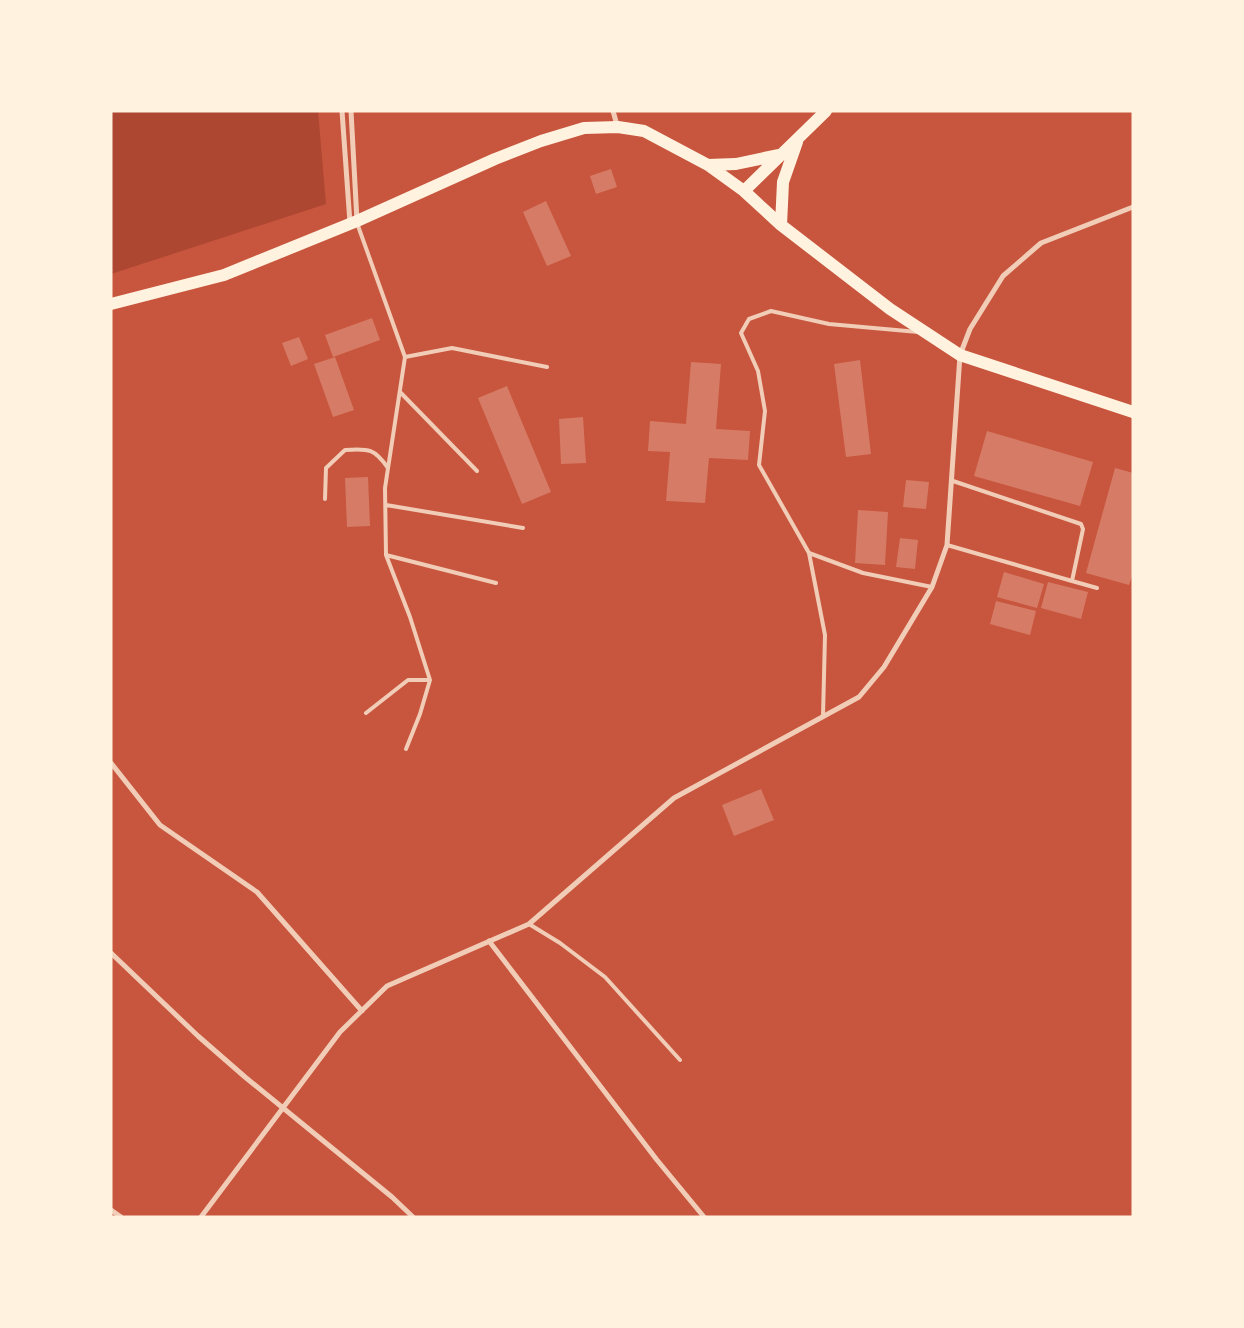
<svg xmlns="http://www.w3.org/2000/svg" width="1244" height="1328" viewBox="0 0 1244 1328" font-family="Signika,sans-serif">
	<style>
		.green { fill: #ae4732 }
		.building { fill: #d67c66 }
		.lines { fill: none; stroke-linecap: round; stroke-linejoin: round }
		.service { stroke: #f1ccb7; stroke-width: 4 }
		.minor { stroke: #f1ccb7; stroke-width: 5 }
		.primary { stroke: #fff3e0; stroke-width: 12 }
	</style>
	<rect width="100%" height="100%" fill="#c8553d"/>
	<path class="green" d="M111,111h207l8,93 -215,70z"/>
	<path class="building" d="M611,169l6,18 -21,7 -6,-18z
		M546,201l25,55 -24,10 -24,-54z
		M372,318l8,22 -47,17 -8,-22z
		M299,337l9,22 -17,7 -9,-23z
		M335,357l19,53 -21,7 -19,-53z
		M860,360l11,94 -25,3 -12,-93z
		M691,362l30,2 -5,65 34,2 -2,29 -39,-2 -4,45 -39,-2 4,-49 -22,-1 2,-30 36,3z
		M507,386l44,106 -29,12 -44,-106z
		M583,417l3,46 -25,1 -2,-45z
		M987,431l106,31 -13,44 -106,-30z
		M1115,468l18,5v100l-4,12 -43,-12z
		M368,477l2,49 -23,1 -2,-49z
		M906,480l23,2 -3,27 -23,-2z
		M858,510l30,2 -3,53 -30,-2z
		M900,538l18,2 -3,29 -19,-2z
		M1004,572l40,12 -7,24 -40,-11z
		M1048,582l40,10 -7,27 -40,-11z
		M996,601l40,10 -6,24 -40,-11z
		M761,789l13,31 -40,16 -12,-31z"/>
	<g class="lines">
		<path class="service" d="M357,223l48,134 -20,131 1,67 24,62 20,63 -10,34 -14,35
			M405,357l47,-9 95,19
			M400,392l77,79
			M325,499l1,-31 19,-18c24,-2 30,-1 43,18
			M386,505l137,23
			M947,545l125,36 11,-52 -2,-5 -128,-43
			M809,553l54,20 69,14
			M386,555l110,28
			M1072,581l25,7
			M366,713l42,-33h22
			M823,716l2,-81 -16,-82 -50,-88 6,-54 -7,-40 -17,-38 8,-14 22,-8 58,13 89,8
			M529,924l31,19 45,34 75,83"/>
		<path class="minor" d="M342,111l8,112
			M351,111l6,110
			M613,111l4,14
			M111,763l49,62 97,67 105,119
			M489,941l168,219 47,57
			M111,953l87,83 47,41 147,120 21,20
			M111,1210l10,7
			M201,1217l139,-185 47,-46 142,-62 145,-126 185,-101 25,-30 48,-80 15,-42 13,-190 10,-26 33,-53 38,-33 92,-36"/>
		<path class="primary" d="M708,165l28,-1 47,-10
			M744,191l82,-80
			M781,225l2,-43 14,-40
			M111,304l113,-29 133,-54 138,-62 46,-18 43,-13 34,-1 26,4 64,34 36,26 37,34 109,84 70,46 173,57"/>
	</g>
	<rect width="1244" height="1328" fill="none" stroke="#fff3e0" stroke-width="225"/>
</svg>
